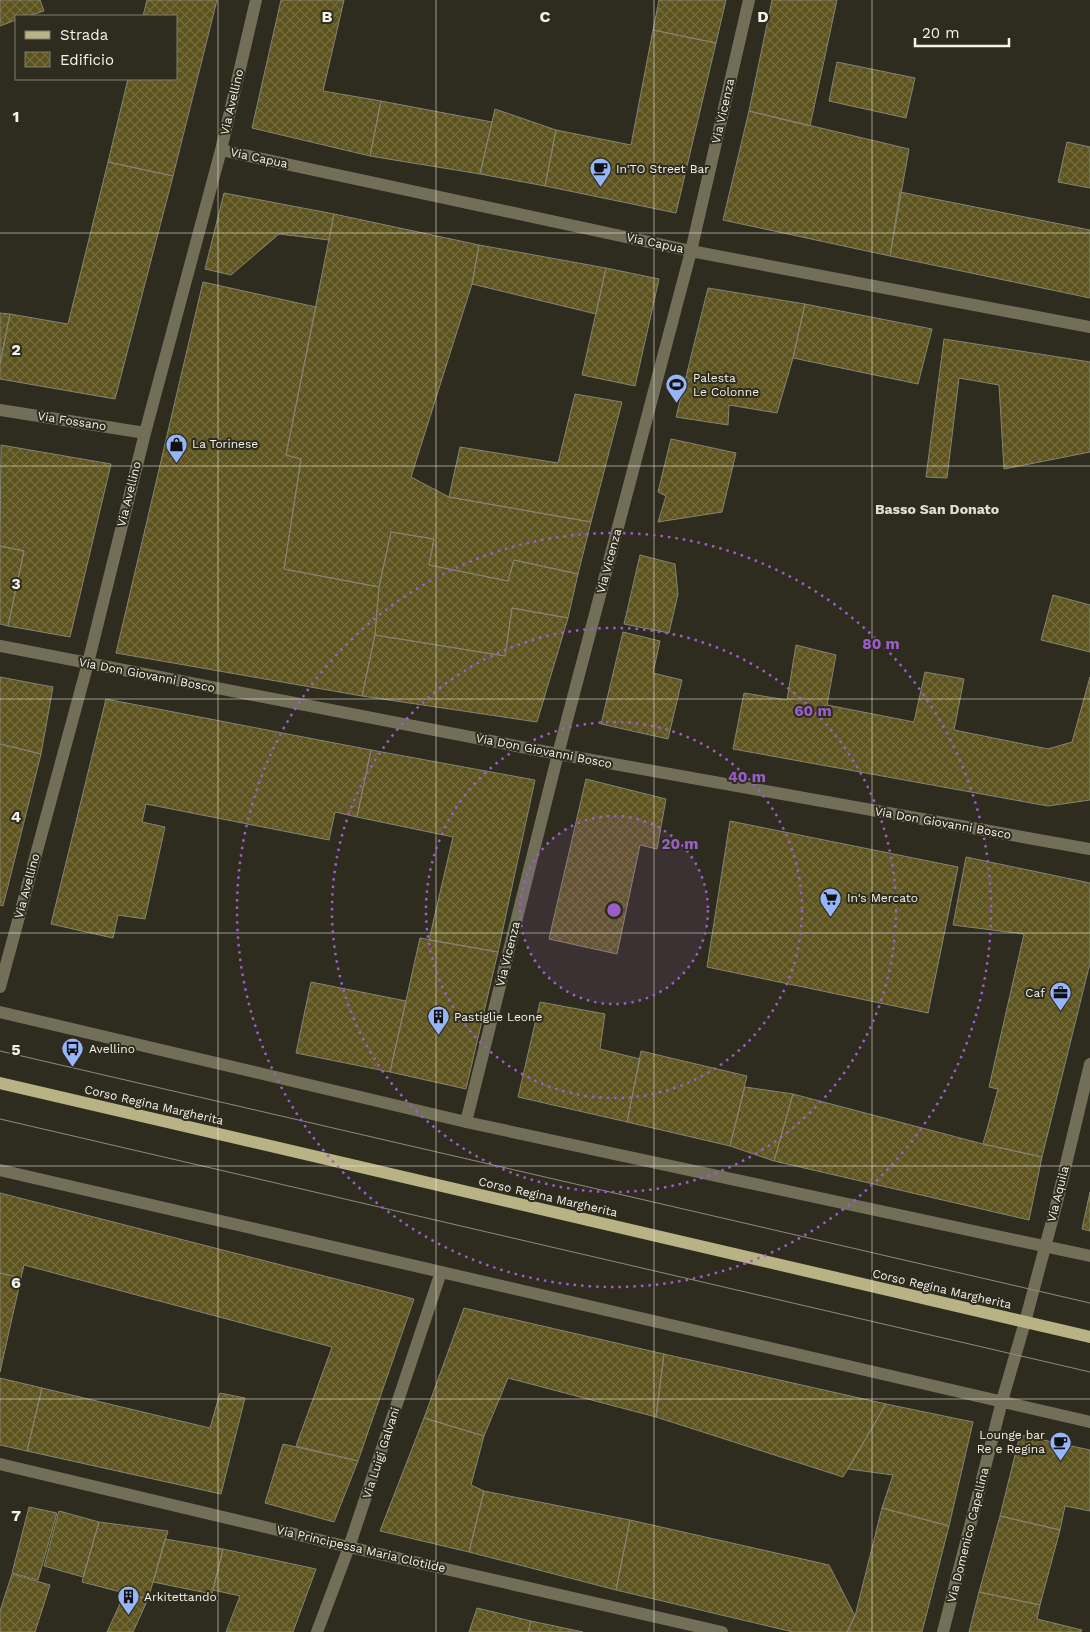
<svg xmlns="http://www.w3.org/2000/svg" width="1090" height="1632" viewBox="0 0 1090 1632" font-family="'Work Sans',sans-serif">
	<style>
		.building { fill: url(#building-cross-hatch); stroke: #858372 }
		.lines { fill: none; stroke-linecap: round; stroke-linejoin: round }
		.street { stroke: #726f59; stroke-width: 12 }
		.primary { stroke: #b9b284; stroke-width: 12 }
		.tram { stroke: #8d8b7f; stroke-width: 1 }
		.grid { fill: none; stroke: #f5f3ea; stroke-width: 1; stroke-opacity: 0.55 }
		.ring { fill: none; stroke: #9a5eca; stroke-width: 2.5; stroke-dasharray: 2.5 5 }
		.labels { text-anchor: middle; stroke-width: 4; stroke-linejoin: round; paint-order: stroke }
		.street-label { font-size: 12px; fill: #f5f3ea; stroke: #2e2c1e }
		.poi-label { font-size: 12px; fill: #f5f3ea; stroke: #2e2c1e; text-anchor: start }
		.neighbourhood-label { font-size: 14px; font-weight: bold; fill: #e1decc; stroke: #2e2c1e }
		.grid-label { font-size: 16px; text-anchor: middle; font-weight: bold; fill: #f5f3ea; stroke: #2e2c1e; stroke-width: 4; stroke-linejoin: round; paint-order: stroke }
		.centre { fill: #9a5eca; stroke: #2e2c1e; stroke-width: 2.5 }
		.ring-label { font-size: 15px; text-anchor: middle; font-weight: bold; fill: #9a5eca; stroke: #2e2c1e; stroke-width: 4; stroke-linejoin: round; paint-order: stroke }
	</style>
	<defs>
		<pattern id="building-cross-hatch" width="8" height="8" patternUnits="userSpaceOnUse" patternTransform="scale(1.25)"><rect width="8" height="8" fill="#5c531e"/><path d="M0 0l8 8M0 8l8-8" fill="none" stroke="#746c3f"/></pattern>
	</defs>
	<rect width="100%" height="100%" fill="#2e2c1e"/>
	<path class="building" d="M0,0h40l4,11 -16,5h-12v4l-16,6z
		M147,0h70l-44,176 -65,-14 20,-83h48v-63h-33z
		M281,0h63l-21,91 58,10 -11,55 -118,-28z
		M659,0h67l-10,43 -63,-13z
		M772,0h65l-27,126 -61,-15z
		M653,30l63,13 -40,170 -131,-27 11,-56 75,15z
		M837,62l78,16 -9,40 -77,-17z
		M381,101l111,21 -12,52 -110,-18z
		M495,109l61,21 -11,56 -65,-12z
		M749,111l160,38 -19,107 -167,-36z
		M1067,142l23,5v41l-32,-6z
		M108,162l65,14 -58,223 -115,-20v-15l10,-50 58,10z
		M900,192l190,38v68l-200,-42z
		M224,193l110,21 -5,26 -50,-6 -48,41 -26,-6z
		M334,214l145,31 -7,39 -61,193 38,20 142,25 -13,52 -64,-14 -6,21 -79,-16 5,-26 -43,-7 -12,55 -95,-18 17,-110 -15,-4z
		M479,245l127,23 -10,46 -124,-30z
		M606,268l53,11 -24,107 -53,-11z
		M203,282l113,25 -30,148 15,4 -17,110 95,18 -4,48 -13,61 -246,-43z
		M708,288l97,16 -12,54 -16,55 -48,-8 -1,20 -52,-8z
		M805,304l127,25 -14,55 -125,-26z
		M0,313l10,1 -10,50z
		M944,339l146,23v90l-86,17 -5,-84 -40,-7 -12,100 -21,-1z
		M575,394l47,8 -31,120 -142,-25 11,-50 98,16z
		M671,439l65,14 -14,59 -64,10 8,-26 -8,-4z
		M1,445l110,19 -41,173 -62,-11 16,-75 -24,-5z
		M391,532l43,7 -5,26 79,16 6,-21 64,14 -10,44 -56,-10 -7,48 -130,-21 4,-48z
		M0,546l24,5 -16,75 -8,-2z
		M640,555l35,9 3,30 -9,39 -45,-9z
		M1053,595l37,10v47l-49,-12z
		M512,608l56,10 -31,104 -175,-26 13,-61 130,21z
		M623,632l37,9 -7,32 29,7 -14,59 -67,-15z
		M796,645l40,10 -9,50 87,17 11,-50 39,7 -10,51 94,19 24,-7 18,-65v123l-42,6 -315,-57 11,-56 43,7z
		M0,677l53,10 -12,67 -41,-10z
		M106,699l265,51 -14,67 -22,-5 -6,28 -183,-36 -4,18 23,5 -20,92 -27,-4 -5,23 -62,-14z
		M0,744l41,10 -38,152 -3,-1z
		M371,750l164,30 -37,172 -69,-12 24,-103 -96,-20z
		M586,779l80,20 -9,50 -17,-4 -23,109 -68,-15z
		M730,821l228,46 -30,146 -221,-46z
		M966,857l124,26v80l-48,194 -59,-13 15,-55 -9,-2 35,-153 -71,-9z
		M420,938l78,14 -32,137 -76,-17z
		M311,982l95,19 -16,71 -94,-19z
		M540,1002l65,12 -5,35 40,10 -13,63 -109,-25z
		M641,1051l106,25 -17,70 -103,-24z
		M745,1087l48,7 -19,67 -44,-15z
		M793,1094l190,50 59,13 -13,63 -255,-59z
		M1090,1192v39l-8,-2z
		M0,1193l414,106 -56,162 -62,-15 36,-99 -308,-82 -3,13 -21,-5z
		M0,1273l21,5 -21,94z
		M464,1308l200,46 -8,63 -148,-39 -24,58 -60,-18z
		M664,1354l222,50 -43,73 -187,-60z
		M0,1378l42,10 -15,63 -27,-6z
		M42,1388l168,40 10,-35 25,5 -24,96 -194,-43z
		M886,1404l87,18 -24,104 -67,-18 11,-33 -45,-6z
		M424,1418l60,18 -13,49 13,6 -15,61 -89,-21z
		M1020,1435l70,15v61l-25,-5 -5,24 -60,-14z
		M283,1444l75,17 -24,61 -69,-19z
		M484,1491l146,29 -14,70 -147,-38z
		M29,1507l28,6 -19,67 -26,-7z
		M882,1508l67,18 -27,106h-75l8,-16z
		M59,1511l40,11 -16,55 -39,-11z
		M1000,1516l60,14 -20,75 -61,-13z
		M630,1520l199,45 26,51 -8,16h-54l-177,-42z
		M99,1522l69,9 -20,68 -66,-17z
		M165,1539l58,10 -11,45 -59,-12z
		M223,1549l93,20 -23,63h-67l14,-36 -27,-6z
		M12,1574l38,11 -15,47h-35v-21z
		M979,1592l61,13 -3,14 45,11 -1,2h-112z
		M125,1593l23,6 -15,33h-26z
		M477,1608l54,13 -3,11h-59z
		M531,1621l52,11h-55z"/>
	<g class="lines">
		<path class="street" d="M221,150l470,101 399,76
			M0,410l145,23
			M0,646l558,108 532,95
			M0,987l88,-324 57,-230 76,-283 35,-150
			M0,1012l466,110 624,134
			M466,1122l92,-368 133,-503 58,-251
			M0,1170l1090,252
			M0,1464l349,83 373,85
			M317,1632l32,-85 92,-275
			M943,1632l59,-231 23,-79 31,-116 34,-142"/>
		<path class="primary" d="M0,1083l1090,254"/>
		<path class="tram" d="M0,1051l1090,252
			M0,1119l1090,253"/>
	</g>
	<path class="grid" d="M218,0v1632M436,0v1632M654,0v1632M872,0v1632M0,233h1090M0,466h1090M0,699h1090M0,933h1090M0,1166h1090M0,1399h1090"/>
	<circle cx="614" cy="910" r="94" fill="#9a5eca" fill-opacity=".12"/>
	<g class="ring">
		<circle cx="614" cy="910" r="94"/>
		<circle cx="614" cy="910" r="188"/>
		<circle cx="614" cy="910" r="282"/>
		<circle cx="614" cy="910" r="377"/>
	</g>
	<defs>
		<symbol id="cafe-pin" viewBox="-11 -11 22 30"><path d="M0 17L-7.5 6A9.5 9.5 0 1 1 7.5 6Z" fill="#95b6fd" stroke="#2e2c1e"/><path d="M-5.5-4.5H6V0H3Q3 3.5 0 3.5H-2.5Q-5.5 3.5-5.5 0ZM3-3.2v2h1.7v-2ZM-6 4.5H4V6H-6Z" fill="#111"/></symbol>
		<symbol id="stadium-pin" viewBox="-11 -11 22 30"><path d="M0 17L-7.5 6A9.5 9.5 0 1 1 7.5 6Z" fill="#95b6fd" stroke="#2e2c1e"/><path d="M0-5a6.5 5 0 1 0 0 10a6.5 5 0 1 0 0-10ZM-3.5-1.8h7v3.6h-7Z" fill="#111"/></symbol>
		<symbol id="shop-pin" viewBox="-11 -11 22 30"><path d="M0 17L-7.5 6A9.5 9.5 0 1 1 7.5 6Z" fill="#95b6fd" stroke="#2e2c1e"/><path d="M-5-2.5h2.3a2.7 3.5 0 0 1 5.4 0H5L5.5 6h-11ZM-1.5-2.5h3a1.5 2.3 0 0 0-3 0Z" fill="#111"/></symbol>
		<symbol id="supermarket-pin" viewBox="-11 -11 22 30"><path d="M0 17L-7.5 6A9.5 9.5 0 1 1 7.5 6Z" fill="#95b6fd" stroke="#2e2c1e"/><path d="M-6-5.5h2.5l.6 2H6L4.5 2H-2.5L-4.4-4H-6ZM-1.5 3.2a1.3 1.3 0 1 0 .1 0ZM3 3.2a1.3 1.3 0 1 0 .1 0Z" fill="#111"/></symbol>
		<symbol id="office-pin" viewBox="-11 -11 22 30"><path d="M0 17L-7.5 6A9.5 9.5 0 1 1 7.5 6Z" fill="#95b6fd" stroke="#2e2c1e"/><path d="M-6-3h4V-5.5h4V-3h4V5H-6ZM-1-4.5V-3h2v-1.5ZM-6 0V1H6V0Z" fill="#111"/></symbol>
		<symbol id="building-pin" viewBox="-11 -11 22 30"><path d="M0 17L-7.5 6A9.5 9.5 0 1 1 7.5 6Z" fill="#95b6fd" stroke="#2e2c1e"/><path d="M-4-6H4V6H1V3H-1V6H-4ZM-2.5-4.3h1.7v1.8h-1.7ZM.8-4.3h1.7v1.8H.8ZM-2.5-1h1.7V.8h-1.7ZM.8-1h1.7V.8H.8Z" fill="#111"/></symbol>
		<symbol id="bus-pin" viewBox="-11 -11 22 30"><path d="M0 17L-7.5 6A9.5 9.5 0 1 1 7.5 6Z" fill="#95b6fd" stroke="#2e2c1e"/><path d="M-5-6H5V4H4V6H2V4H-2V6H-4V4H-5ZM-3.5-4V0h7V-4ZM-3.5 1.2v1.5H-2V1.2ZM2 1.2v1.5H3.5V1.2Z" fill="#111"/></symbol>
	</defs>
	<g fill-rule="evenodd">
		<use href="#cafe-pin" x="588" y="156" width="25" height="34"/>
		<use href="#stadium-pin" x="664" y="372" width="25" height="34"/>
		<use href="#shop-pin" x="164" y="432" width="25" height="34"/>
		<use href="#supermarket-pin" x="818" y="886" width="25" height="34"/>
		<use href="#office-pin" x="1048" y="980" width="25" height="34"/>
		<use href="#building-pin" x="426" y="1004" width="25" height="34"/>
		<use href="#bus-pin" x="60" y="1036" width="25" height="34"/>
		<use href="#cafe-pin" x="1048" y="1430" width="25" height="34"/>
		<use href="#building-pin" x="116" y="1584" width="25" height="34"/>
	</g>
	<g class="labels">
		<g class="street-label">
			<text transform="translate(232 102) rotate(-77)" y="4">Via Avellino</text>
			<text transform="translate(723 111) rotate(-77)" y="4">Via Vicenza</text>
			<text transform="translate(259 158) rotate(12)" y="4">Via Capua</text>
			<text transform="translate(655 243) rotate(12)" y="4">Via Capua</text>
			<text transform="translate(72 421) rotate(9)" y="4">Via Fossano</text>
			<text transform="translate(129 494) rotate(-76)" y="4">Via Avellino</text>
			<text transform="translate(609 561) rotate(-75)" y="4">Via Vicenza</text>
			<text transform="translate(147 675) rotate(11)" y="4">Via Don Giovanni Bosco</text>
			<text transform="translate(544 751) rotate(11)" y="4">Via Don Giovanni Bosco</text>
			<text transform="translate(943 823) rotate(10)" y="4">Via Don Giovanni Bosco</text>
			<text transform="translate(27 886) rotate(-75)" y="4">Via Avellino</text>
			<text transform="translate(508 954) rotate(-76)" y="4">Via Vicenza</text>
			<text transform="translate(154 1105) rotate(13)" y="4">Corso Regina Margherita</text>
			<text transform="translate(1058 1194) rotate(-76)" y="4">Via Aquila</text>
			<text transform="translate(548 1197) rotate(13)" y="4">Corso Regina Margherita</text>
			<text transform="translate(942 1289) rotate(13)" y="4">Corso Regina Margherita</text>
			<text transform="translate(381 1453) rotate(-72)" y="4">Via Luigi Galvani</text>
			<text transform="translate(968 1535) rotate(-76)" y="4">Via Domenico Capellina</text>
			<text transform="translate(361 1549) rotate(13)" y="4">Via Principessa Maria Clotilde</text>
		</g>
		<g class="poi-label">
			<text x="616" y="173">In'TO Street Bar</text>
			<text x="693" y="382">Palesta<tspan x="693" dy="14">Le Colonne</tspan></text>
			<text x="192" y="448">La Torinese</text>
			<text x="847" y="902">In's Mercato</text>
			<text x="1045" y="997" text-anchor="end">Caf</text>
			<text x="454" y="1021">Pastiglie Leone</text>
			<text x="89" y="1053">Avellino</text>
			<text x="1045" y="1439" text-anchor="end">Lounge bar<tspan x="1045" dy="14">Re e Regina</tspan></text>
			<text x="144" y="1601">Arkitettando</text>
		</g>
		<g class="neighbourhood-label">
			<text x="937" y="514">Basso San Donato</text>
		</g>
	</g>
	<g class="grid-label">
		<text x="327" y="22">B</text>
		<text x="545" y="22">C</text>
		<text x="763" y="22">D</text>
		<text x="16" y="122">1</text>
		<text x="16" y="355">2</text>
		<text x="16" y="589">3</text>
		<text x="16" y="822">4</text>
		<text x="16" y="1055">5</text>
		<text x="16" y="1288">6</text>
		<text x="16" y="1521">7</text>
	</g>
	<circle cx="614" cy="910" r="8" class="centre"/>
	<g class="ring-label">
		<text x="881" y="649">80 m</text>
		<text x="813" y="716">60 m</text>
		<text x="747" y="782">40 m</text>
		<text x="680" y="849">20 m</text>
	</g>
	<rect x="15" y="15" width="162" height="65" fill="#2e2c1e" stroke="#7e7c70"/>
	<rect x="25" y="31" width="25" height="8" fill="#b9b284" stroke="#7e7c70"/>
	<text x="60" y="40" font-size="15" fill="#f5f3ea">Strada</text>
	<rect x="25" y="52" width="25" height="15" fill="url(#building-cross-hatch)" stroke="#7e7c70"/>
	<text x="60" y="65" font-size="15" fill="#f5f3ea">Edificio</text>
	<path d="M915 38v8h94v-8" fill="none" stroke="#f5f3ea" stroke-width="2.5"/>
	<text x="922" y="38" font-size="15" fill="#f5f3ea" stroke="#2e2c1e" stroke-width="4" paint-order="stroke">20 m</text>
</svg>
